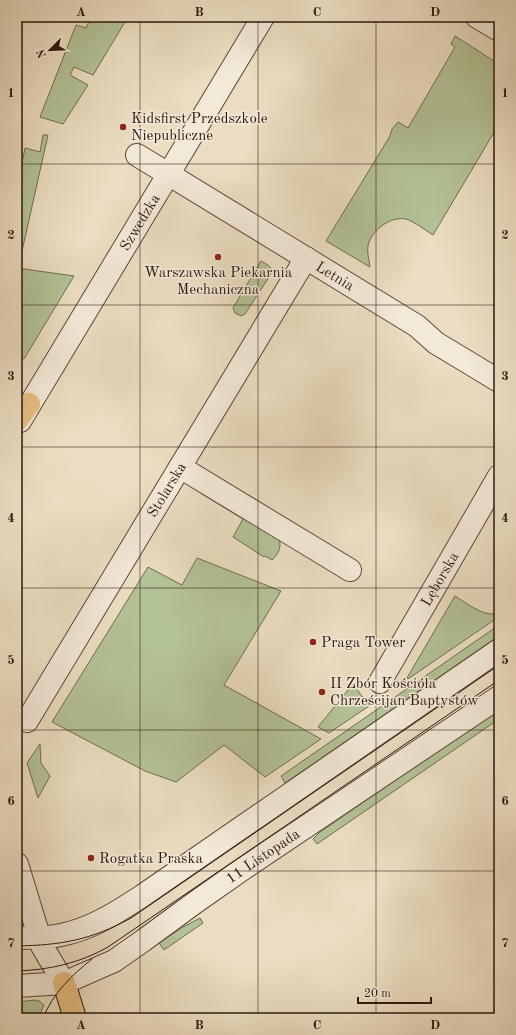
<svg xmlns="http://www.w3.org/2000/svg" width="516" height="1035" viewBox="0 0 516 1035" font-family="'Old Standard TT',serif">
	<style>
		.green { fill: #b3c296; stroke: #6f6c52 }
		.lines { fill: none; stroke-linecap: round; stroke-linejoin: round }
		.minor-casing { stroke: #5b483b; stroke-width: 24 }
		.major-casing { stroke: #2b170e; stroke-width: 24 }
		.minor { stroke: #f2e9d7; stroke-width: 22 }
		.major { stroke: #e6be80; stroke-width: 22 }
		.tram { stroke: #2b170e; stroke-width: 1 }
		.grid { fill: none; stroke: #2b170e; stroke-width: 1; stroke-opacity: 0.55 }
		.poi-dot { fill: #8f2418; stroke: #f2e9d7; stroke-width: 1.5 }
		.labels { text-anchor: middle; stroke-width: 3; stroke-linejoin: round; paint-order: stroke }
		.poi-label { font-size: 15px; fill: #2b170e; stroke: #f2e9d7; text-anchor: start }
		.street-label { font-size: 15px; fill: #2b170e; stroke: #f2e9d7 }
		.neatline { fill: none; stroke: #2b170e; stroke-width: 1.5 }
		.grid-label { font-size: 13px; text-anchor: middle; font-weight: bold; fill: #2b170e }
	</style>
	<rect width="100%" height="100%" fill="#ebddc1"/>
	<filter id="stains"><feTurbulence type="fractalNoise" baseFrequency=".005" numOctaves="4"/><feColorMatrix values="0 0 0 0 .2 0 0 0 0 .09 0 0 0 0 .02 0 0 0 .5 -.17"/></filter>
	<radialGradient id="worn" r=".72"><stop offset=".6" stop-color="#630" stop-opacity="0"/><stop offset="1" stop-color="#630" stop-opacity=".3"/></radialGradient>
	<path class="green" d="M91,17h37l-35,58 -19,-8 -4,8 18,10 -25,39 -23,-7 36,-92 10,3z
		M455,36l39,25 4,-7h1v70l-66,111c-8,-5 -18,-13 -27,-16 -15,-3 -32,10 -37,23 -3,8 0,17 1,25l-44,-26 64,-105 2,-7 6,-7 10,6 47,-81 -4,-3z
		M43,135h5l-28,125 -3,-1v-71l8,-40 15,4z
		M261,261c6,4 12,5 10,13l-26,40 -4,2 -6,-3 -2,-5z
		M17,268l57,8 -50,83 -7,-3z
		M201,489l77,47c4,10 2,16 -6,24l-7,-4 -1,1 -31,-20 10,-18 -44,-27z
		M197,558l84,33 -57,94 97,54 -56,38 -41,-32 -48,37 -31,-11 -93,-49 96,-155 34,18z
		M455,596c12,7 25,19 40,18l2,4 -89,61 -1,-1z
		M499,625v11l-214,147 -4,-7z
		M353,684l16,22 -40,27 -11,-6z
		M499,709v10l-182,125 -4,-5 7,-7z
		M40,744l1,19 9,13 -12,22 -11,-35z
		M200,918l3,5 -39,27 -5,-7 24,-16z
		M35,1000l4,1 5,4 -6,13h-21v-16z"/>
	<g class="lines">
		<defs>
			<g id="minor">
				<path d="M477,17l22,13"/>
				<path id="s1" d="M137,155l280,171 19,17 63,38"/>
				<path id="s2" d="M20,421l243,-404"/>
				<path d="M180,467l170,103"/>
				<path id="s3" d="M380,682l119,-206"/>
				<path id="s4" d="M27,721l279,-463"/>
				<path d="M17,864l25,82 22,37"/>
				<path d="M17,938c15,0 29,0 44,-3 30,-6 55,-22 81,-39l357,-246"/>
				<path id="s5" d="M17,986l47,-3 50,-22 30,-21 49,-36 47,-33 259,-174"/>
			</g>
			<path id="major" d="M17,420l12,-16
				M64,983l11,35"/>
		</defs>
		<use href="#minor" class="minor-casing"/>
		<use href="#major" class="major-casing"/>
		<use href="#minor" class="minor"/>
		<use href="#major" class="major"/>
		<path class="tram" d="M17,946c45,-1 74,-6 114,-28l368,-253
			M17,971c32,-1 63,-8 91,-24l391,-267
			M43,1018c10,-25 29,-43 49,-59"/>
	</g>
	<path class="grid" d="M140,17v1001M258,17v1001M376,17v1001M17,164h482M17,305h482M17,447h482M17,588h482M17,730h482M17,871h482"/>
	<g class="poi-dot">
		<circle cx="123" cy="127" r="4"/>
		<circle cx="218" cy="257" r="4"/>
		<circle cx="313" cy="642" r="4"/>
		<circle cx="322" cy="692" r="4"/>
		<circle cx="91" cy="858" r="4"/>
	</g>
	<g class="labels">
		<g class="poi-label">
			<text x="131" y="123">Kidsfirst Przedszkole<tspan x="131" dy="17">Niepubliczne</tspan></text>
			<text x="218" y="277" text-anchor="middle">Warszawska Piekarnia<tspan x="218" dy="17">Mechaniczna</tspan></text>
			<text x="321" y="647">Praga Tower</text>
			<text x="330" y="688">II Zbór Kościóła<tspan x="330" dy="17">Chrześcijan Baptystów</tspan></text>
			<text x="99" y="863">Rogatka Praska</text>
		</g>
		<g class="street-label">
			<text dy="5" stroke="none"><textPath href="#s2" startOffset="232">Szwedzka</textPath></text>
			<text dy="5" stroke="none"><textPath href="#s1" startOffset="232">Letnia</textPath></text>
			<text dy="5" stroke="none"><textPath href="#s4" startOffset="270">Stolarska</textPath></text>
			<text dy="5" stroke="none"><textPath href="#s3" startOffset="119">Lęborska</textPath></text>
			<text dy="5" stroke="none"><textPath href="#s5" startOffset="284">11 Listopada</textPath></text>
		</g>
	</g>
	<rect width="516" height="1035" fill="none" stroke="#ebddc1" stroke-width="44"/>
	<g transform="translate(50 50) rotate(246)" stroke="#f2e9d7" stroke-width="3" paint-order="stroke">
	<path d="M0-3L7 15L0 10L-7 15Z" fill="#2b170e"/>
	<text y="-6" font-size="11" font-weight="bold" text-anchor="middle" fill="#2b170e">N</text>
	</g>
	<path d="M358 997v6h73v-6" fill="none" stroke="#2b170e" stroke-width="2"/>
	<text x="364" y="997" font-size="12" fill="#2b170e" stroke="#f2e9d7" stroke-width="3" paint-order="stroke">20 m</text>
	<rect x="22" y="22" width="472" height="991" class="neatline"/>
	<g class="grid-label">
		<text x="81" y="16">A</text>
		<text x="199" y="16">B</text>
		<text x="317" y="16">C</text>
		<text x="435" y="16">D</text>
		<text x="11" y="97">1</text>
		<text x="505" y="97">1</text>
		<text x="11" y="239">2</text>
		<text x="505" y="239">2</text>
		<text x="11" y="380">3</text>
		<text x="505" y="380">3</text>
		<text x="11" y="522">4</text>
		<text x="505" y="522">4</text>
		<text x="11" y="664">5</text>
		<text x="505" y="664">5</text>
		<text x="11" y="805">6</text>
		<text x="505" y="805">6</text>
		<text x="11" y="947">7</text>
		<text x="505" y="947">7</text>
		<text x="81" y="1029">A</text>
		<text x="199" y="1029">B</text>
		<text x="317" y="1029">C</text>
		<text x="435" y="1029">D</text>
	</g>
	<rect width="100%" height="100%" filter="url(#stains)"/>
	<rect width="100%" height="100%" fill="url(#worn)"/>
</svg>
